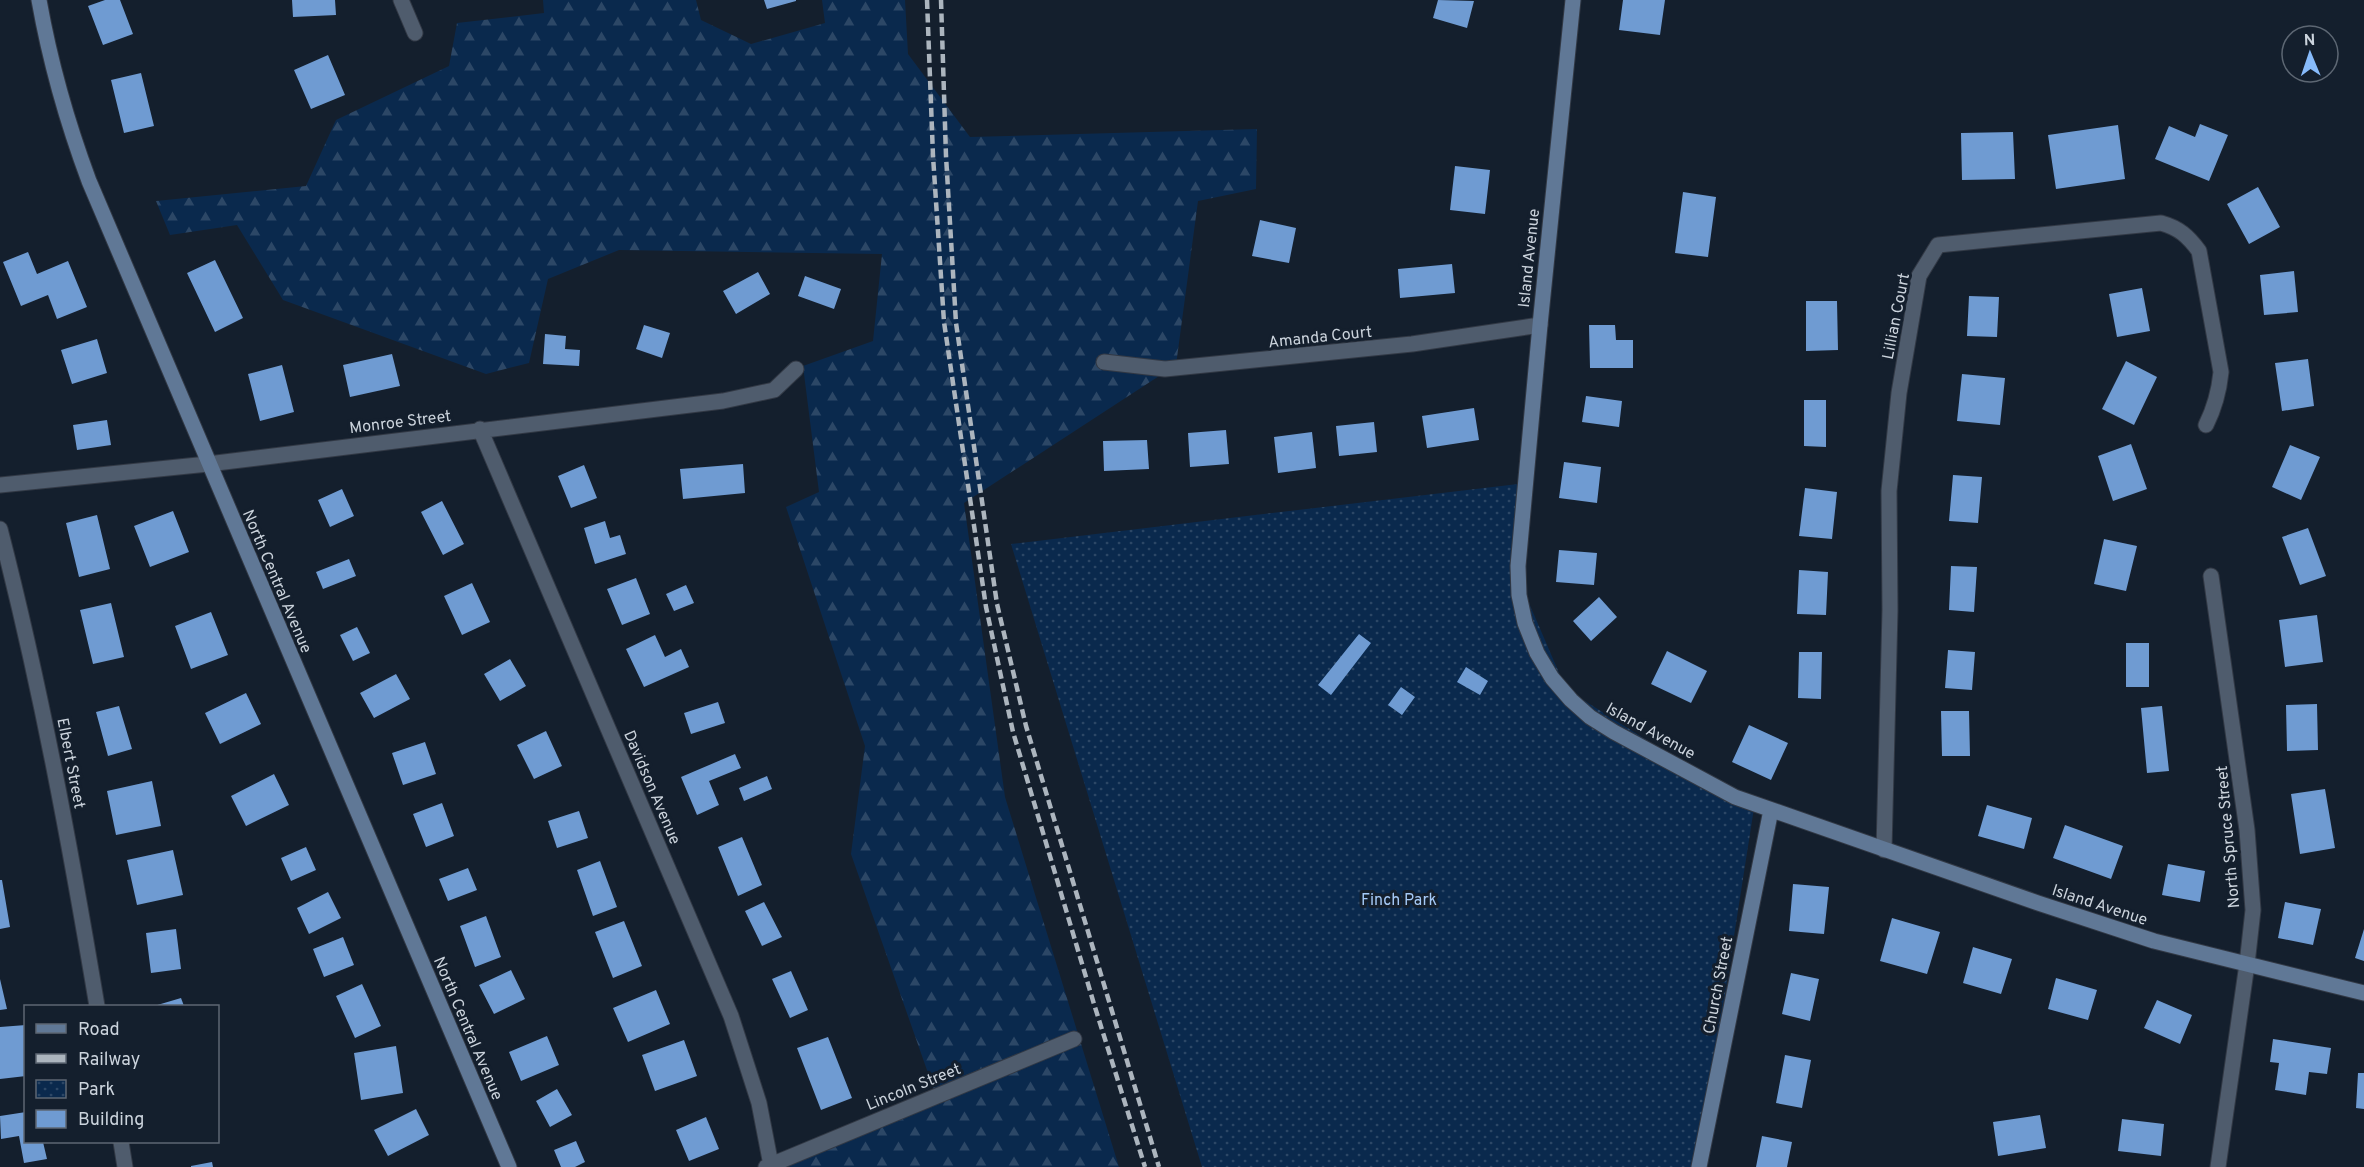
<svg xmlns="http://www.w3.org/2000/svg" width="2364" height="1167" viewBox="0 0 2364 1167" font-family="Overpass,sans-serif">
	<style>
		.forest { fill: url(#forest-firs) }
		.park { fill: url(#park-dots) }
		.building { fill: #6f9bd2 }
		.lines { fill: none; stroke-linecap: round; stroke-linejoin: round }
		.street-casing { stroke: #323945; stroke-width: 17 }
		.secondary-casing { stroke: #323945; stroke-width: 17 }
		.street { stroke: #4f5c6d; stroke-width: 15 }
		.secondary { stroke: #607896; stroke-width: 15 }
		.rail { stroke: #acb5be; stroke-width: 4.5; stroke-dasharray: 9 4.5; stroke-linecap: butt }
		.labels { text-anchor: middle; stroke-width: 6; stroke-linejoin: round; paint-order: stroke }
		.street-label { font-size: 16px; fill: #cbd3dc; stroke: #141f2d }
		.park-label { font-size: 16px; fill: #a5c9f6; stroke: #141f2d }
	</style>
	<defs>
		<pattern id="forest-firs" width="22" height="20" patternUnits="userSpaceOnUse" patternTransform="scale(1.5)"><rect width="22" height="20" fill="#0a294d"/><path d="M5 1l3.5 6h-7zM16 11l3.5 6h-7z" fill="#2c4766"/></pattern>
		<pattern id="park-dots" width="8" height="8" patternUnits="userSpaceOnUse" patternTransform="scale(1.5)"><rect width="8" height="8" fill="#0a294d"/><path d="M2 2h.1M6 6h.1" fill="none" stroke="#2c4766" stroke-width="1.8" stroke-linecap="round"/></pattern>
	</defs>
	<rect width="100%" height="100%" fill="#141f2d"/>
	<path class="forest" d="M543,0h153l5,20 50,24 74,-21 -3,-23h83l3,54 62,83 287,-8 -1,60 -58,12 -22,164 -212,138 41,294 114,370h-332l10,-17 137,-60 -83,-236 14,-108 -79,-239 33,-15 -16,-126 70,-25 9,-87 -263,-4 -71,29 -19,84 -43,11 -203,-74 -46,-75 -67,10 -14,-34 150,-15 30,-66 113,-54 8,-43 87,-10z"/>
	<path class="park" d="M1518,484l-2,89 50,116 188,119 -56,359h-496l-191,-623z"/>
	<path class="building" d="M105,0h15l13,34 -30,11 -15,-39z
		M292,0h43l1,15 -43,2z
		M764,0h32v1l-29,8z
		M1438,0l36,1 -7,27 -34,-10z
		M1623,0h42l-5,35 -41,-5z
		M328,55l17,40 -34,14 -17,-39z
		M141,73l13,53 -30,7 -13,-53z
		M2200,124l28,11 -19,46 -54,-22 14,-33 26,11z
		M2118,125l7,54 -69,10 -8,-54z
		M2013,132l2,47 -53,1 -1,-47z
		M1455,166l35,4 -5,44 -35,-4z
		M2258,187l22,40 -31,17 -22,-40z
		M1683,192l33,5 -8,60 -33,-4z
		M1260,220l36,8 -7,35 -37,-7z
		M28,252l9,22 31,-13 19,46 -30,12 -9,-24 -27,11 -18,-44z
		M215,260l28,58 -28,14 -28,-59z
		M1452,264l3,29 -55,5 -2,-29z
		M2294,271l4,41 -34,3 -4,-40z
		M758,272l12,22 -34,20 -13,-23z
		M805,276l36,13 -7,20 -36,-13z
		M2142,288l8,43 -33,6 -8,-43z
		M1969,296l30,1 -2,40 -30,-1z
		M1806,301h31l1,49 -32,1z
		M644,325l26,8 -8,25 -26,-9z
		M1589,325h26l1,15h17v28h-43z
		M545,334l21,2 -1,13 15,1 -1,16 -36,-2z
		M97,339l10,34 -35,11 -11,-34z
		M392,354l8,32 -50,11 -7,-32z
		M2308,359l6,47 -32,5 -7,-48z
		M2126,361l31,16 -23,48 -32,-16z
		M282,365l12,47 -34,9 -12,-47z
		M1962,374l43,4 -5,47 -43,-4z
		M1586,396l36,5 -3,26 -37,-5z
		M1804,400h22v47l-22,-1z
		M1474,408l5,32 -52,8 -5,-32z
		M107,420l4,25 -34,5 -4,-25z
		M1374,422l3,30 -38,4 -3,-30z
		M1226,430l3,34 -39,3 -2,-34z
		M1312,432l4,36 -38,5 -4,-36z
		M1147,440l2,29 -45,2 -1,-30z
		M2131,444l16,45 -34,12 -15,-45z
		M2290,445l30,12 -19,43 -29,-13z
		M1564,462l37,5 -4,36 -38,-5z
		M743,464l2,29 -62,6 -3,-30z
		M584,465l13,33 -26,10 -13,-32z
		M1953,475l29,2 -4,46 -29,-2z
		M1805,488l32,4 -5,47 -33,-3z
		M342,489l12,27 -24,11 -12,-27z
		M442,501l22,43 -21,11 -22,-43z
		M173,511l16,41 -39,15 -16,-41z
		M97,515l13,54 -31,8 -13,-54z
		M605,521l5,17 10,-3 6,19 -31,10 -11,-36z
		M2308,528l18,48 -26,9 -18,-48z
		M2104,539l33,7 -11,45 -32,-7z
		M1559,550l38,3 -3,32 -38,-3z
		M349,559l7,17 -33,13 -7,-17z
		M1951,566l26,1 -3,45 -25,-2z
		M1799,570l29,2 -2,43 -29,-1z
		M636,578l14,36 -28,11 -15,-36z
		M472,583l18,39 -28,13 -18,-39z
		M686,585l8,18 -20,8 -8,-17z
		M1599,597l18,20 -26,24 -18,-20z
		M111,603l13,54 -31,7 -13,-54z
		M211,612l17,43 -37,14 -16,-43z
		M2317,615l6,47 -38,5 -6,-47z
		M357,627l13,26 -17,8 -13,-26z
		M1359,634l12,9 -40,52 -13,-10z
		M655,635l10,22 16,-8 8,18 -45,20 -18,-38z
		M2126,643h23v44h-23z
		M1948,650l27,2 -3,38 -27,-2z
		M1667,651l40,20 -16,32 -40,-19z
		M1799,652h23l-1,47 -23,-1z
		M510,659l16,27 -26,15 -16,-27z
		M1466,667l22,14 -8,14 -23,-13z
		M396,674l14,25 -36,19 -14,-25z
		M1401,687l14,10 -13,18 -14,-10z
		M246,693l15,31 -41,20 -15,-31z
		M718,702l7,21 -34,11 -7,-21z
		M2317,704l1,46 -31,1 -1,-46z
		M119,706l13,43 -24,7 -12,-44z
		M2162,706l7,65 -22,2 -6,-65z
		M1941,711h28l1,45h-28z
		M1749,725l39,18 -17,37 -39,-18z
		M546,731l16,35 -28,13 -17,-34z
		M425,742l11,32 -33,11 -11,-32z
		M735,754l6,14 -32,13 10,24 -22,10 -16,-38z
		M274,774l15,31 -43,21 -15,-30z
		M767,776l5,13 -28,12 -5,-13z
		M152,781l9,45 -45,9 -9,-44z
		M2325,789l10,59 -35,6 -9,-60z
		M442,803l12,33 -28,11 -13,-33z
		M1987,805l45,13 -8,31 -46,-13z
		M579,811l9,27 -31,10 -9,-27z
		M2065,825l58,21 -12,33 -58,-21z
		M742,837l20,48 -24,11 -20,-49z
		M306,847l10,23 -25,11 -10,-23z
		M173,850l10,45 -46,10 -10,-45z
		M600,861l17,46 -24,9 -16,-46z
		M2168,864l37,7 -5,31 -38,-7z
		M468,868l9,22 -29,11 -9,-22z
		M0,880h2l8,47 -10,2z
		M1793,884l36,3 -5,47 -35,-3z
		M328,892l13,26 -32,16 -12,-26z
		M764,902l18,35 -20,9 -17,-35z
		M2285,902l36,7 -8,36 -35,-7z
		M486,916l15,41 -26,10 -15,-41z
		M1892,918l48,14 -13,42 -47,-13z
		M624,921l18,45 -29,12 -18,-46z
		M176,929l5,40 -30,4 -5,-40z
		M2364,929v32l-9,-3z
		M343,937l11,28 -30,12 -11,-28z
		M1973,947l39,12 -11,35 -38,-11z
		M511,970l14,29 -31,15 -15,-29z
		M791,971l17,39 -18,8 -18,-39z
		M1791,973l28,6 -9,42 -28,-7z
		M2056,978l41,12 -9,30 -40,-11z
		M0,979l7,30 -7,1z
		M362,984l19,42 -26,12 -19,-42z
		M656,990l14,34 -42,18 -15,-34z
		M181,998l3,8h-30z
		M2157,1000l35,15 -12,29 -36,-16z
		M26,1025v51l-26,3v-52z
		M547,1036l12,29 -38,16 -12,-29z
		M828,1037l24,61 -31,12 -24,-62z
		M2273,1039l58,9 -4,26 -18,-2 -3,23 -31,-5 4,-27 -9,-1z
		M684,1040l13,36 -42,15 -13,-36z
		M396,1046l7,47 -42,7 -7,-47z
		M1785,1055l26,5 -9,48 -26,-5z
		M2358,1073h6v36l-8,-1z
		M557,1089l15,26 -22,12 -14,-26z
		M416,1109l13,26 -41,21 -14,-26z
		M26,1112v30h17l4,17 -23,4 -5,-27 -18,3 -1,-23z
		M2040,1115l6,33 -48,8 -5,-34z
		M706,1117l13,32 -30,12 -13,-31z
		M2122,1119l42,5 -3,32 -43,-5z
		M1762,1136l30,6 -5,25h-31z
		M576,1141l9,21 -10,5h-14l-7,-17z
		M212,1162l1,5h-22v-1z"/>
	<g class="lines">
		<defs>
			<path id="street" d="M401,0l14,33
				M1104,362l61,7 247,-25 128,-19
				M480,429l251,587 28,87 12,62
				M0,485l208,-21 515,-63 51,-11 22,-21
				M0,529c41,159 70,316 97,477
				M2211,576l36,254 6,80 -6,54 -29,203
				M1884,850l6,-240 -1,-119 10,-98 20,-117 19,-31 223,-22c18,5 27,13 38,28l22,121c-2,20 -6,35 -15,53
				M121,1142l4,25
				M766,1167l308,-128"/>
			<path id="secondary" d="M39,0c11,62 28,122 50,181l420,986
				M1573,0l-33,325 -22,241 1,29 6,28 12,30 15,25 19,22 19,17 24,15 121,65 303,106 116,38 210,52
				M1699,1167l72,-357"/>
		</defs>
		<use href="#street" class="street-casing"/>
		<use href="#secondary" class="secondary-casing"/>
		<use href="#street" class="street"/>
		<use href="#secondary" class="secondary"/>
		<path class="rail" d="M927,0l6,156 11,166 42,285 27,125 81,272 51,163
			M941,0l5,156 10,167 41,281 29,122 133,441"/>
	</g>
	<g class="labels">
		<g class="street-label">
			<text transform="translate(1528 258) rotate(-84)" y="6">Island Avenue</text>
			<text transform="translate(1895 316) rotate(-79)" y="6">Lillian Court</text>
			<text transform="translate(1320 336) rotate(-6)" y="6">Amanda Court</text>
			<text transform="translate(400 421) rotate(-7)" y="6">Monroe Street</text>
			<text transform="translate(278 581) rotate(67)" y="6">North Central Avenue</text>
			<text transform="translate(1651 730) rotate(29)" y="6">Island Avenue</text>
			<text transform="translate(72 763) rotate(79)" y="6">Elbert Street</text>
			<text transform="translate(653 787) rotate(67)" y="6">Davidson Avenue</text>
			<text transform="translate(2227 837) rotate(-95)" y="6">North Spruce Street</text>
			<text transform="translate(2100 904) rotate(18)" y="6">Island Avenue</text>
			<text transform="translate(1717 985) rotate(-79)" y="6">Church Street</text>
			<text transform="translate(469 1028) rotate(67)" y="6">North Central Avenue</text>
			<text transform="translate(913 1086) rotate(-22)" y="6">Lincoln Street</text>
		</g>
		<g class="park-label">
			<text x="1399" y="905">Finch Park</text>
		</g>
	</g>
	<rect x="24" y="1005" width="195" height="138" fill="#141f2d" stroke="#5d6773" stroke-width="1.5"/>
	<rect x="36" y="1024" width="30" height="9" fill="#607896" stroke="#5d6773" stroke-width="1.5"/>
	<text x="78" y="1035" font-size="18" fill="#cbd3dc">Road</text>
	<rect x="36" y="1054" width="30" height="9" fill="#acb5be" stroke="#5d6773" stroke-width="1.5"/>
	<text x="78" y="1065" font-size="18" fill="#cbd3dc">Railway</text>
	<rect x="36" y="1080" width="30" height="18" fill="url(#park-dots)" stroke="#5d6773" stroke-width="1.5"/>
	<text x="78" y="1095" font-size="18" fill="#cbd3dc">Park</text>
	<rect x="36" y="1110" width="30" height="18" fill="#6f9bd2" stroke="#5d6773" stroke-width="1.5"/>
	<text x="78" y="1125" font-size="18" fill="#cbd3dc">Building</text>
	<g transform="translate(2310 54) rotate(358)"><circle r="28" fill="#141f2d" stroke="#5d6773" stroke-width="1.5"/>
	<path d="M0-4.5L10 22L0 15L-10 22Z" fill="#87bbfb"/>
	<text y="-9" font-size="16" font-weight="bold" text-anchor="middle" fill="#cbd3dc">N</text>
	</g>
</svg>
